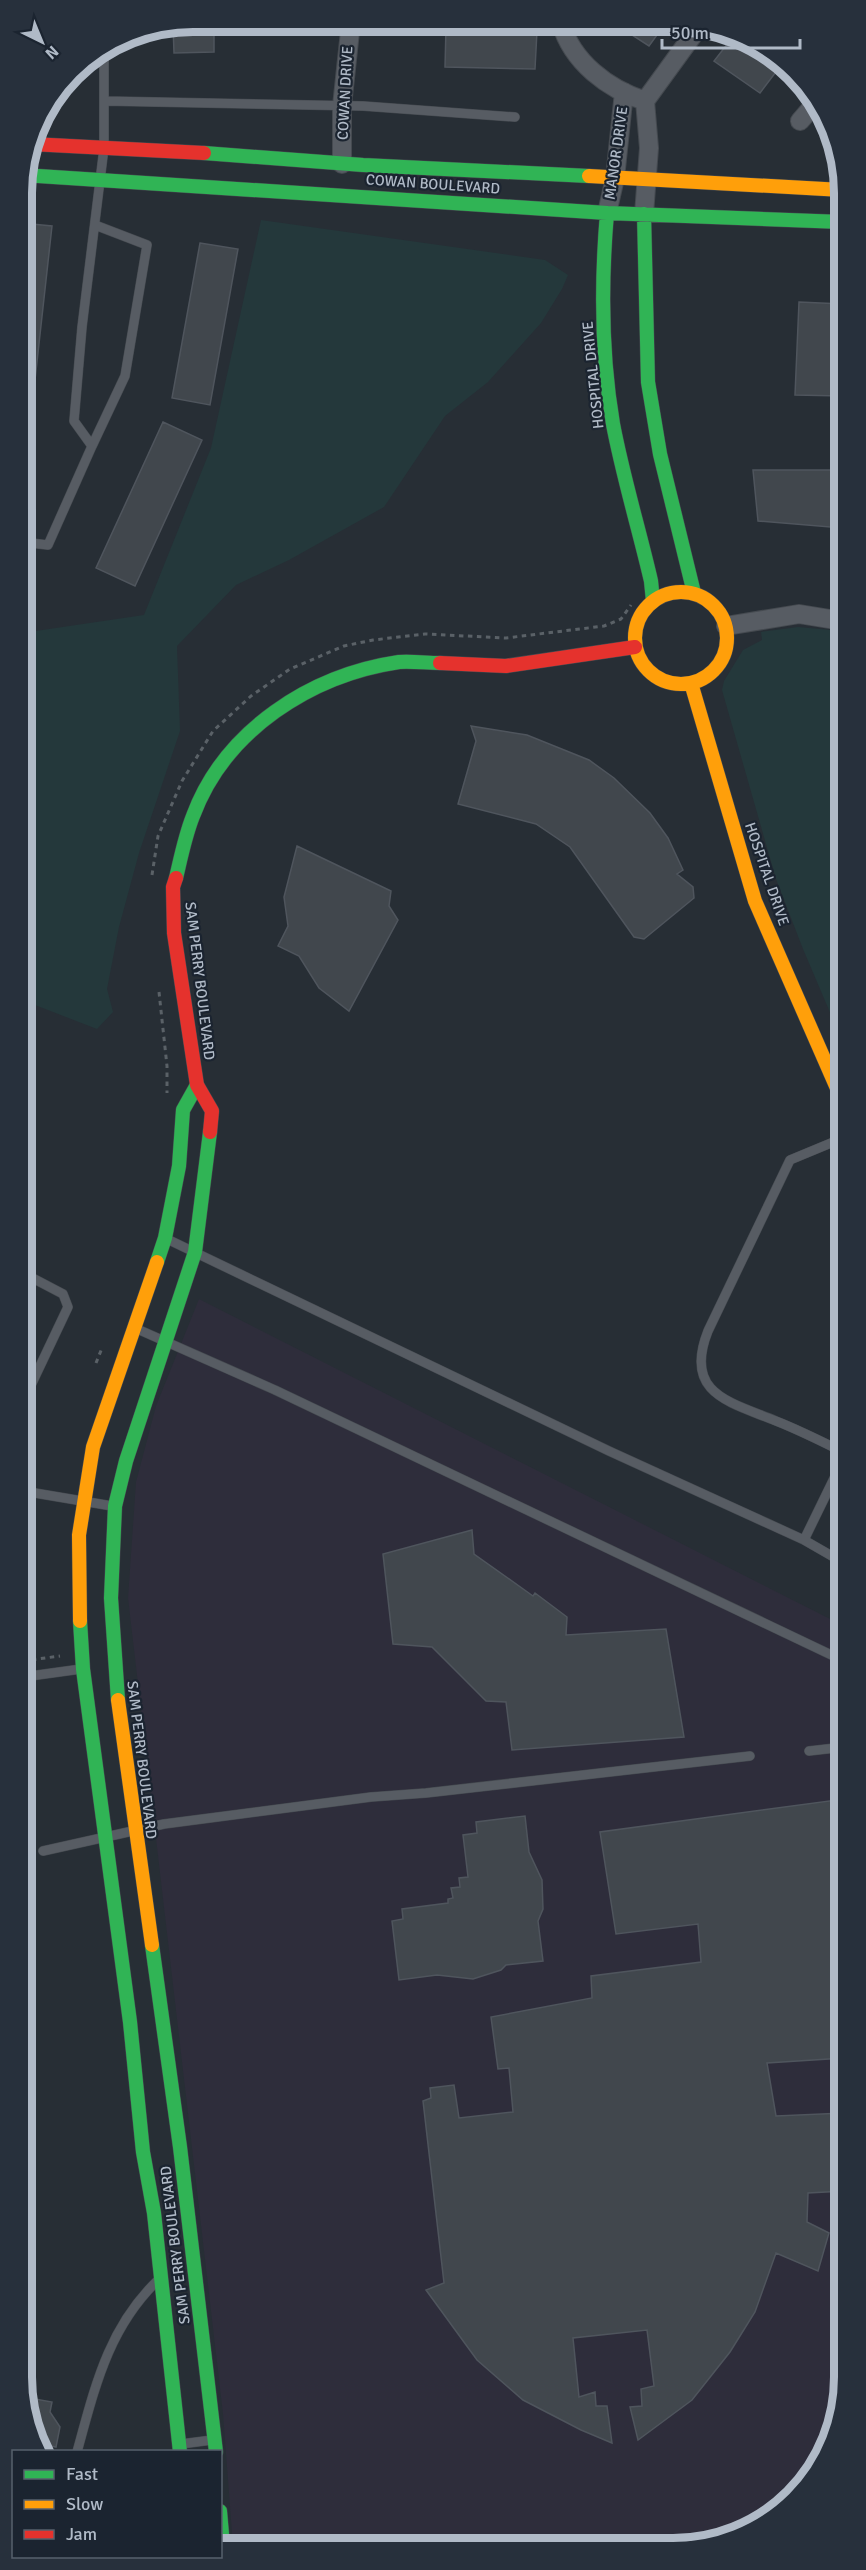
<svg xmlns="http://www.w3.org/2000/svg" width="866" height="2570" viewBox="0 0 866 2570" font-family="Signika,sans-serif">
	<style>
		.medical { fill: #2e2d3b }
		.green { fill: #24383b }
		.building { fill: #41474d; stroke: #4f555d; stroke-width: 1.5 }
		.lines { fill: none; stroke-linecap: round; stroke-linejoin: round }
		.lane-casing { stroke: #454a50; stroke-width: 10 }
		.street-casing { stroke: #454a50; stroke-width: 20 }
		.fast-casing { stroke: #454a50; stroke-width: 15 }
		.slow-casing { stroke: #454a50; stroke-width: 15 }
		.jam-casing { stroke: #454a50; stroke-width: 15 }
		.path { stroke: #5a6167; stroke-width: 3; stroke-dasharray: 4.5 4.5; stroke-linecap: butt }
		.lane { stroke: #575c63; stroke-width: 9 }
		.street { stroke: #575c63; stroke-width: 18 }
		.fast { stroke: #30b455; stroke-width: 14 }
		.slow { stroke: #ff9f0a; stroke-width: 14 }
		.jam { stroke: #e5322d; stroke-width: 14 }
		.labels { text-anchor: middle; stroke-width: 4.5; stroke-linejoin: round; paint-order: stroke }
		.street-label { font-size: 15px; fill: #b0bac7; stroke: #1b2430 }
		.rim { fill: none; stroke: #b0bac7; stroke-width: 8 }
	</style>
	<rect width="100%" height="100%" fill="#272e35"/>
	<path class="medical" d="M199,1299l645,327 1,763 -13,54 -29,47 -43,36 -52,20h-475l-10,-132 -95,-816 8,-116 20,-76z"/>
	<path class="green" d="M261,220l284,40 23,15 -6,14 -21,34 -53,59 -43,34 -61,91 -95,53 -53,25 -59,61 3,85 -41,122 -20,74 -12,62 6,23 -16,17 -75,-29v-367l122,-18 67,-167z
		M798,627l44,4 1,412 -40,-94 -27,-70 -54,-189 2,-9 19,-31 19,-10 -1,-8z"/>
	<path class="building" d="M192,21h22v31l-40,1 -1,-28z
		M615,24h50l-16,22z
		M446,28l91,3 -2,38 -90,-2z
		M732,38l50,26 -22,29 -46,-32z
		M21,223l31,3 -20,181 -10,-1z
		M200,243l38,6 -28,156 -38,-7z
		M799,302l43,2v92l-47,-1z
		M163,422l39,18 -67,146 -39,-18z
		M753,470h89v58l-84,-7z
		M471,726l56,9 62,25 25,18 36,35 18,25 15,32 -6,4 16,13 1,11 -50,41 -10,-2 -64,-90 -34,-23 -78,-20 18,-63z
		M297,846l94,45 -2,15 9,14 -49,91 -30,-23 -20,-32 -21,-10 10,-20 -4,-29z
		M472,1530l2,24 59,42 2,-3 32,24 -1,18 100,-6 18,108 -172,13 -6,-48 -20,-1 -54,-54 -39,-3 -10,-90z
		M844,1799v259l-77,5 9,53 68,-3v78l-36,2 -1,29 22,11 -11,38 -42,-18 -21,59 -25,40 -38,48 -54,40 -8,-33 12,-1 -1,-17 13,-3 -7,-56 -74,8 6,59 16,-5 1,14h11l5,37 -31,-13 -58,-30 -46,-40 -51,-70 18,-7 -21,-182 8,-3 -1,-10 24,-3 5,33 54,-6 -4,-44 -11,1 -7,-52 101,-19 -1,-22 110,-14 -3,-38 -82,10 -16,-102z
		M525,1816l4,36 13,28 1,29 -5,12 5,40 -37,4 -5,5 -28,9 -36,-4 -38,5 -7,-59 11,-2 -1,-10 46,-6v-4l5,-1 -2,-10 9,-1 -1,-9 9,-1 -5,-42 14,-2 -1,-11z
		M24,2397l28,5 -2,10 10,15 -4,20 -14,-3 -18,-32z"/>
	<g class="lines">
		<defs>
			<path id="lane" d="M105,101l258,5 152,11
				M92,446l33,-70 22,-131 -52,-20
				M22,542l26,3 44,-99 -18,-25 8,-94 22,-179v-100
				M843,1138l-53,22 -82,171c-25,63 22,71 68,90 23,9 45,20 67,31
				M167,1239l442,212 195,89 40,23
				M23,1273l40,21 5,13 -45,95
				M135,1328l140,62 569,271
				M23,1491l89,15
				M804,1540l39,-80
				M23,1677l58,-8
				M809,1751l35,-4
				M43,1851l121,-27 207,-27 55,-4 324,-37
				M181,2444l31,-4
				M77,2452c18,-65 31,-124 81,-172"/>
			<path id="street" d="M561,23c11,39 47,66 84,78
				M645,101l56,-77
				M800,121l13,-15
				M342,164v-58l9,-84
				M607,213l8,-35 9,-86
				M644,214l5,-66 -4,-47
				M726,626l73,-12 43,7"/>
			<path id="fast" d="M204,153l159,12 226,11
				M23,175l584,38 235,9
				M607,213c-6,70 -6,141 6,211 10,53 26,105 38,157l2,20
				M644,214l4,168 12,72 34,139
				M176,878c5,-21 9,-42 17,-62 32,-86 118,-141 206,-154 13,-1 28,1 41,1
				M157,1262l8,-24 14,-72 4,-56 14,-25
				M80,1621l3,48 47,353 13,130 11,61 26,239
				M118,1700l-7,-102 4,-92 11,-45 69,-209 15,-120
				M152,1945l28,202 36,305
				M220,2511l3,35"/>
			<path id="slow" d="M589,176l253,14
				M635 638a46 46 0 1 1 92 0a46 46 0 1 1-92 0Z
				M691,683l64,218 88,201
				M80,1621l-1,-86 14,-88 64,-185
				M118,1700l34,245"/>
			<path id="jam" d="M31,144l173,9
				M440,663l66,3 129,-19
				M176,878l-3,9 1,46 23,152 15,26 -2,21"/>
		</defs>
		<use href="#lane" class="lane-casing"/>
		<use href="#street" class="street-casing"/>
		<use href="#fast" class="fast-casing"/>
		<use href="#slow" class="slow-casing"/>
		<use href="#jam" class="jam-casing"/>
		<path class="path" d="M152,875l6,-39 24,-55 31,-50 38,-35 39,-27 54,-23 29,-6 52,-6 81,4 98,-12 17,-7 10,-14
			M159,992l8,74v27
			M96,1363l6,-15
			M23,1661l37,-5"/>
		<use href="#lane" class="lane"/>
		<use href="#street" class="street"/>
		<use href="#fast" class="fast"/>
		<use href="#slow" class="slow"/>
		<use href="#jam" class="jam"/>
	</g>
	<g class="labels">
		<g class="street-label">
			<text transform="translate(345 93) rotate(-87)" y="5">COWAN DRIVE</text>
			<text transform="translate(616 153) rotate(-82)" y="5">MANOR DRIVE</text>
			<text transform="translate(433 184) rotate(4)" y="5">COWAN BOULEVARD</text>
			<text transform="translate(593 375) rotate(-96)" y="5">HOSPITAL DRIVE</text>
			<text transform="translate(767 874) rotate(71)" y="5">HOSPITAL DRIVE</text>
			<text transform="translate(200 981) rotate(83)" y="5">SAM PERRY BOULEVARD</text>
			<text transform="translate(142 1760) rotate(83)" y="5">SAM PERRY BOULEVARD</text>
			<text transform="translate(175 2245) rotate(-97)" y="5">SAM PERRY BOULEVARD</text>
		</g>
	</g>
	<path d="M0 0H866V2570H0ZM193 32H673A161 161 0 0 1 834 193V2377A161 161 0 0 1 673 2538H193A161 161 0 0 1 32 2377V193A161 161 0 0 1 193 32Z" fill="#27303c" fill-rule="evenodd"/>
	<path class="rim" d="M193 32H673A161 161 0 0 1 834 193V2377A161 161 0 0 1 673 2538H193A161 161 0 0 1 32 2377V193A161 161 0 0 1 193 32Z"/>
	<rect x="12" y="2450" width="210" height="108" fill="#1b2430" stroke="#57606c" stroke-width="1.5"/>
	<rect x="24" y="2470" width="30" height="9" fill="#30b455" stroke="#57606c" stroke-width="1.5"/>
	<text x="66" y="2480" font-size="18" fill="#b0bac7">Fast</text>
	<rect x="24" y="2500" width="30" height="9" fill="#ff9f0a" stroke="#57606c" stroke-width="1.5"/>
	<text x="66" y="2510" font-size="18" fill="#b0bac7">Slow</text>
	<rect x="24" y="2530" width="30" height="9" fill="#e5322d" stroke="#57606c" stroke-width="1.5"/>
	<text x="66" y="2540" font-size="18" fill="#b0bac7">Jam</text>
	<g transform="translate(42 42) rotate(137)" stroke="#1b2430" stroke-width="4.5" paint-order="stroke">
	<path d="M0-4.5L10 22L0 15L-10 22Z" fill="#b0bac7"/>
	<text y="-9" font-size="16" font-weight="bold" text-anchor="middle" fill="#b0bac7">N</text>
	</g>
	<path d="M662 39v9h138v-9" fill="none" stroke="#b0bac7" stroke-width="3"/>
	<text x="671" y="39" font-size="18" fill="#b0bac7" stroke="#1b2430" stroke-width="4.5" paint-order="stroke">50 m</text>
</svg>
